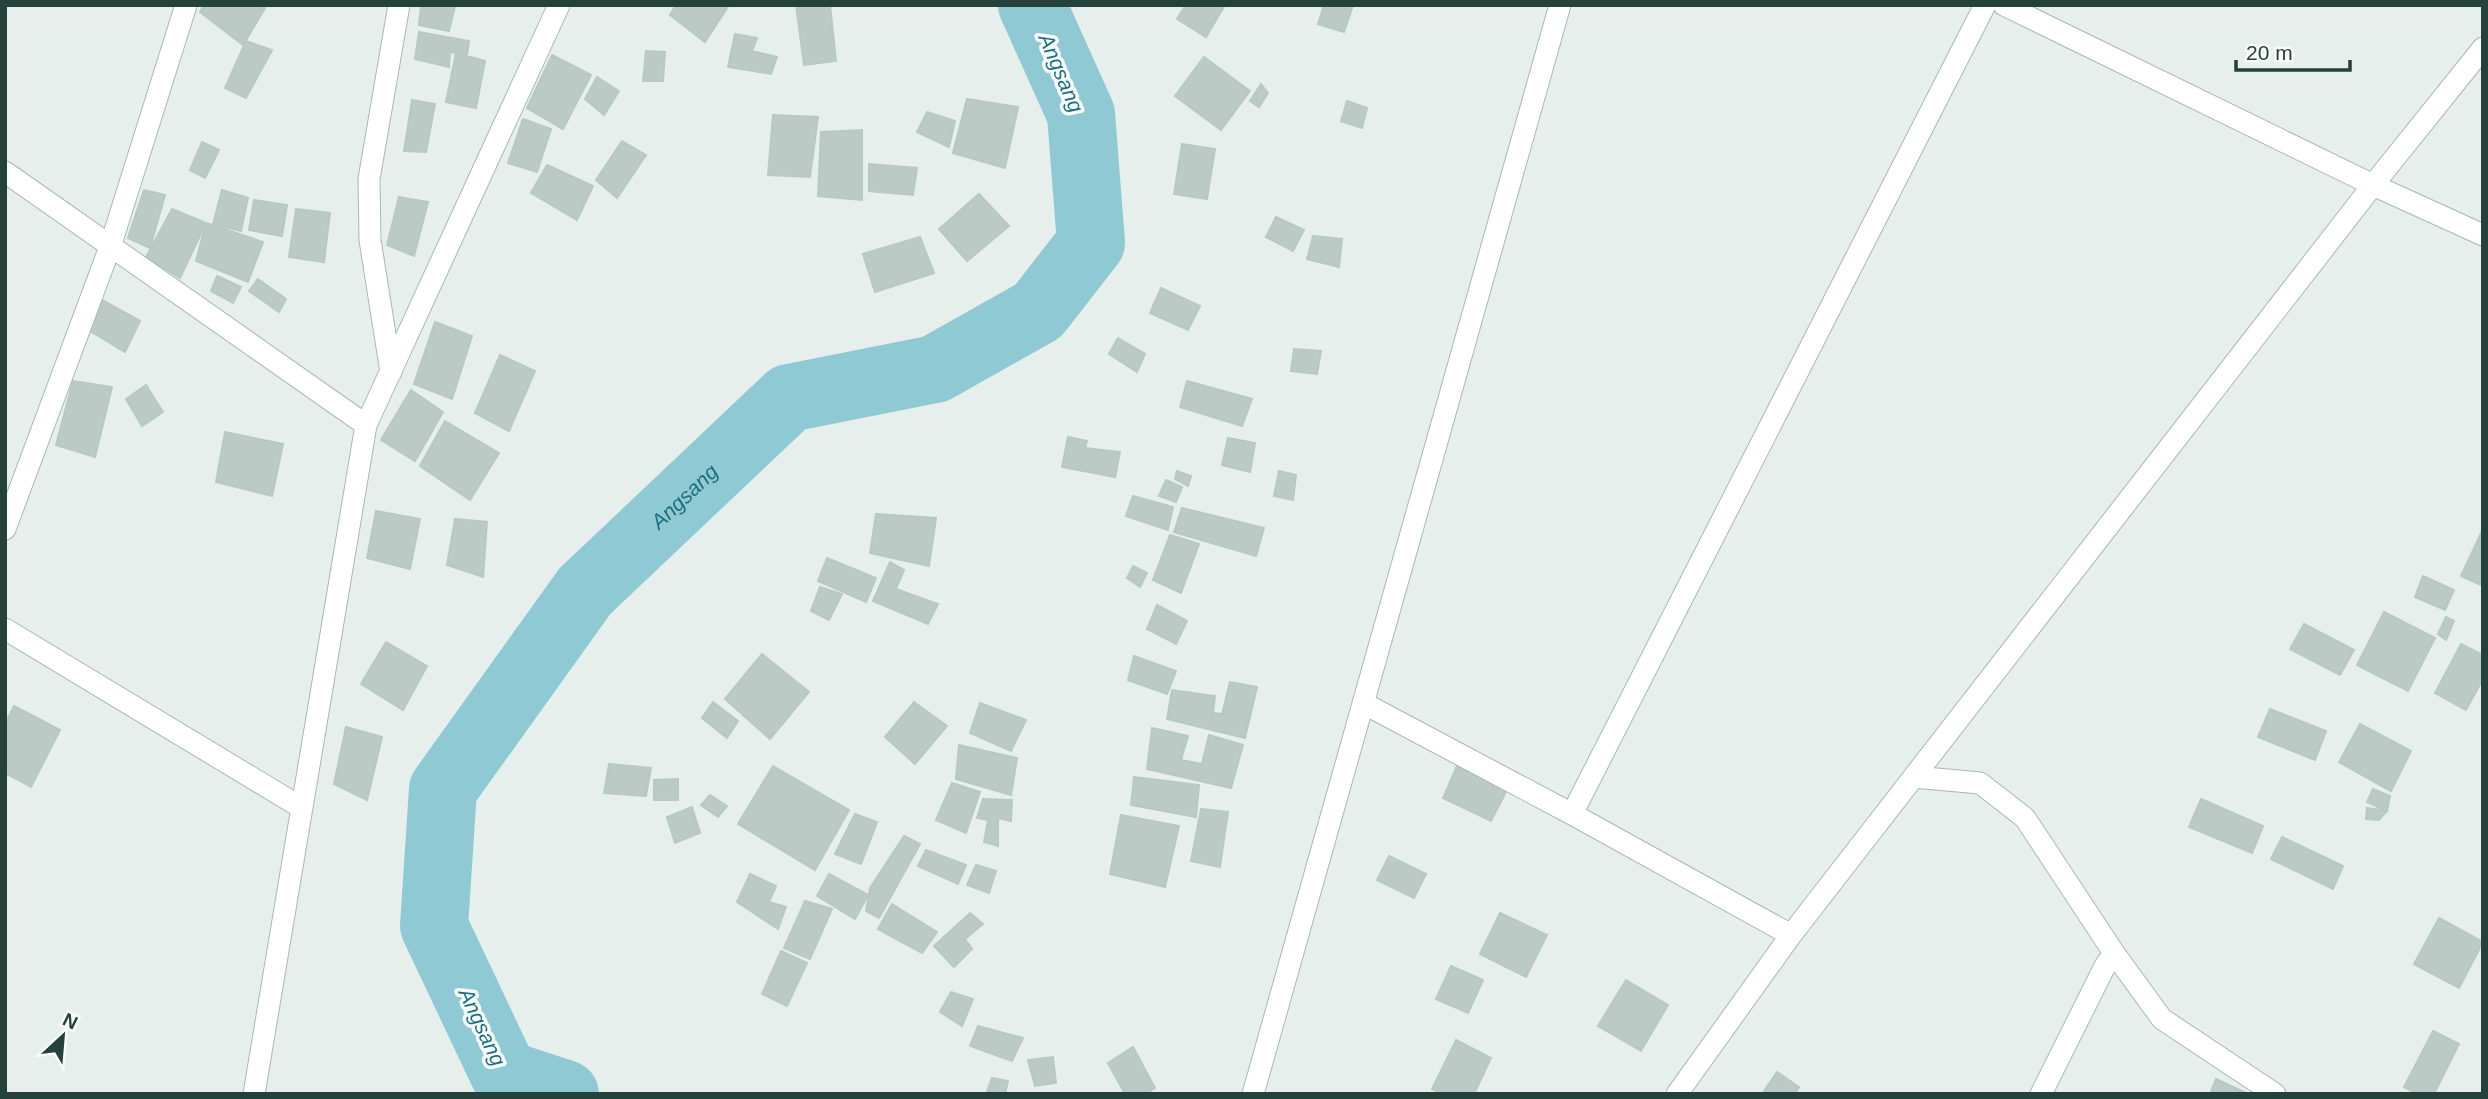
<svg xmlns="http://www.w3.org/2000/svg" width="2488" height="1099" viewBox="0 0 2488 1099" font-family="Helvetica,sans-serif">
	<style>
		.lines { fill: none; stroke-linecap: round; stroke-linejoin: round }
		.river { stroke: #8ec9d4; stroke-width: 68 }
		.building { fill: #bbcac4; stroke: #b8c9c2; stroke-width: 2 }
		.minor-casing { stroke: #a8b8b2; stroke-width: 23 }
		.minor { stroke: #fff; stroke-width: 21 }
		.labels { text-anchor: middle; stroke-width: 7; stroke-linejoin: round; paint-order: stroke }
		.water-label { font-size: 21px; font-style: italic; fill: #1c6f80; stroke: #f7fbf9 }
	</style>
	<rect width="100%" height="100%" fill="#e6efeb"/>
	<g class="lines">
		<path class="river" id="s1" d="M565,1094l-61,-20 -70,-148 9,-137 142,-198 204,-193 146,-29 103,-58 53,-68 -10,-129 -49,-109"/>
	</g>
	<path class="building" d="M204,5h56l5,3 -22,37 -43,-33z
		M421,5l34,1 -6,25 -30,-6z
		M676,5h53l-24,37 -35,-27z
		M796,5h34l6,56 -32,4z
		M1186,5h39l-19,32 -29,-18z
		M1324,5h29l-9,27 -26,-8z
		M419,32l50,9 -2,14 -17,-3 -1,15 -34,-8z
		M735,34l22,4 -5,13 25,6 -6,17 -43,-7z
		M246,41l26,9 -26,48 -21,-10z
		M646,51l19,1 -2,29h-20z
		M456,53l29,8 -9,47 -30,-6z
		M552,55l39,20 -28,54 -36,-21z
		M1204,57l46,34 -29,39 -46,-34z
		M597,77l22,14 -15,24 -19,-16z
		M1261,84l7,9 -9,14 -9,-6z
		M967,99l51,8 -13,61 -52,-15z
		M412,100l23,4 -9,48 -22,-1z
		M1347,101l20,7 -5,20 -21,-7z
		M927,112l28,9 -6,26 -32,-15z
		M773,115l45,2 -8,60 -42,-2z
		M523,119l28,10 -14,43 -29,-9z
		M862,130v70l-44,-4 3,-64z
		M622,141l24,14 -29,43 -21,-18z
		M202,142l17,8 -14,28 -15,-8z
		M1182,144l33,5 -8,50 -33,-5z
		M869,164l48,4 -4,27 -44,-4z
		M547,165l46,21 -16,34 -46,-27z
		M144,190l21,5 -15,53 -22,-10z
		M222,190l26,8 -7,33 -28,-7z
		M979,194l30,32 -42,35 -28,-32z
		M399,197l29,5 -14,54 -27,-11z
		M254,200l33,5 -5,31 -33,-6z
		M172,209l34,14 -26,55 -34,-21z
		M296,209l34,4 -6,49 -35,-5z
		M1276,217l28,13 -11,21 -27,-14z
		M206,223l57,19 -15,40 -52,-21z
		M1313,236l29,3 -3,28 -32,-8z
		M920,237l14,36 -59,19 -12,-38z
		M217,276l24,11 -8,16 -22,-12z
		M258,279l28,20 -7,13 -30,-21z
		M1161,288l39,18 -12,24 -38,-17z
		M100,299l40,22 -15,31 -38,-23z
		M435,322l37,14 -20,63 -38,-15z
		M1118,338l27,16 -8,18 -28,-18z
		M1294,349l27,2 -4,23 -26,-3z
		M500,355l35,16 -26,60 -34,-18z
		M73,381l39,6 -17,70 -39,-12z
		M1187,381l65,18 -10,27 -62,-19z
		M146,385l17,27 -21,14 -16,-27z
		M411,390l32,22 -28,49 -34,-21z
		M445,421l54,32 -29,47 -50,-34z
		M225,432l58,12 -11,52 -56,-14z
		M1068,437l19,4 -2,7 35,4 -5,25 -53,-10z
		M1228,438l27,5 -5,29 -28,-7z
		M1177,471l14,5 -3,10 -13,-7z
		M1279,471l17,4 -3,25 -19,-4z
		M1166,480l16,7 -6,15 -17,-6z
		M1133,496l40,11 -5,23 -42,-14z
		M1182,508l82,20 -8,28 -82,-24z
		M376,511l44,8 -10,50 -43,-11z
		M876,514l60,4 -7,48 -59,-13z
		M455,519l32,3 -4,55 -36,-12z
		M2482,531h1v55l-22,-10z
		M1170,535l29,9 -18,49 -28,-13z
		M827,558l49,20 -10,24 -48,-21z
		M890,562l14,8 -8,19 42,15 -10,20 -55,-23z
		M1133,566l14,7 -7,14 -13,-9z
		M2423,576l31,14 -9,20 -30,-13z
		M820,587l22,7 -13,26 -18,-9z
		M1157,605l30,16 -11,23 -29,-15z
		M2384,612l51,26 -27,53 -51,-26z
		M2446,617l8,4 -8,19 -8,-6z
		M2304,624l50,26 -14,25 -50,-26z
		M386,642l41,24 -24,44 -42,-26z
		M2461,644l22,11v24l-17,31 -31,-17z
		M762,654l47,38 -39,47 -45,-40z
		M1134,656l42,15 -9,23 -39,-14z
		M1230,682l27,5 -12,51 -78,-19 5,-29 43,6 -2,17 9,1z
		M713,702l25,19 -11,17 -25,-20z
		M914,702l33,24 -32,38 -30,-27z
		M980,703l46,17 -15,31 -41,-18z
		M14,706l46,24 -29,57 -26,-14v-49z
		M2270,709l56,22 -11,29 -57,-23z
		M2360,724l51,27 -20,40 -52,-29z
		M346,727l36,10 -15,63 -33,-16z
		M1152,728l36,8 -7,24 21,4 7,-29 34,10 -12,43 -84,-19z
		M959,745l58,13 -6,37 -55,-16z
		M609,764l42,4 -5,28 -42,-3z
		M773,766l76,44 -34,60 -77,-46z
		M1457,766l50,24 -16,31 -48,-23z
		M1134,777l65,8 -3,32 -65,-12z
		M678,779v21h-24v-20z
		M952,783l28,9 -14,41 -30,-13z
		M2373,789l17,7 -3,15 -20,-9z
		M710,795l17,11 -9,11 -17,-12z
		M983,799l29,1 -1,21 -13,-3v28l-14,-4 4,-22 -11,-2z
		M2201,799l62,27 -11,27 -63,-26z
		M692,807l8,26 -25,10 -8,-26z
		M2367,808l20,3 -8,9 -13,-1z
		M1201,809l27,3 -8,55 -29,-6z
		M855,814l22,8 -16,42 -26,-10z
		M1121,815l58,11 -14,61 -55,-13z
		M904,836l16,8 -41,74 -13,-7 4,-23z
		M2282,837l61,29 -10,23 -62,-30z
		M926,850l40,15 -8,19 -40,-18z
		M1389,856l37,18 -12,24 -37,-18z
		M976,865l20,6 -7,22 -22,-8z
		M750,874l26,12 -7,16 17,5 -8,22 -41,-27z
		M829,874l39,21 -13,24 -38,-23z
		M805,901l27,8 -22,50 -26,-11z
		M892,904l45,28 -15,21 -44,-24z
		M970,913l13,11 -18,15 7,10 -18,18 -20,-21z
		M1500,913l47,22 -21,42 -46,-23z
		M2439,918l44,24 -24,46 -45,-24z
		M781,951l26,12 -20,43 -25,-12z
		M1451,966l32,14 -15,33 -32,-14z
		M1626,980l42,25 -27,46 -43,-25z
		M951,992l22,7 -11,27 -22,-14z
		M978,1026l45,12 -11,23 -42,-15z
		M2433,1031l26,13 -25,50h-17l-13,-7z
		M1456,1040l35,18 -17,36h-31l-11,-5z
		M1133,1047l22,41 -10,6h-20l-17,-31z
		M1053,1057l3,26 -21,3 -7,-26z
		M1777,1072l22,15 -4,7h-33z
		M992,1078l16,3 -3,13h-19z
		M2216,1079l28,13 -1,2h-33z"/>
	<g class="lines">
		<defs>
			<path id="minor" d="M2004,5l369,180 110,50
				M5,172l361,253
				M391,372l-21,-132 -1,-61 30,-174
				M5,529l105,-282 76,-242
				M5,629l297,179
				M1363,703l209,111 219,121
				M1914,777l66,6 45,35 89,135 48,66 113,75
				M1572,814l413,-809
				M254,1094l112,-669 193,-420
				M1253,1094l307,-1089
				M1677,1094l114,-159 582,-750 110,-137
				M2041,1094l64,-128 9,-13"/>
		</defs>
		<use href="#minor" class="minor-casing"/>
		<use href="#minor" class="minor"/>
	</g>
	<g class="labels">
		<g class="water-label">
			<text transform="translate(1061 73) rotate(67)" y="7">Angsang</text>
			<text dy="7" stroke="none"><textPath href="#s1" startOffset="746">Angsang</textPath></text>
			<text transform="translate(482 1027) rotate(65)" y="7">Angsang</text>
		</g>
	</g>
	<rect width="2488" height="1099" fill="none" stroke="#24423a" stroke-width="14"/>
	<g transform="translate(63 1036) rotate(26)" stroke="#f7fbf9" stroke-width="5" paint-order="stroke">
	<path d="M0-5L12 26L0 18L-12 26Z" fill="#24423a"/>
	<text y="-10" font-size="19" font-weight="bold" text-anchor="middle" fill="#24423a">N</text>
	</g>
	<path d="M2236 60v10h114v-10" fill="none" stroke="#24423a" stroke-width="3.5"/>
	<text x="2246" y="60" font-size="21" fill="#24423a" stroke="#f7fbf9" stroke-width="5" paint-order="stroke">20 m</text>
</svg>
